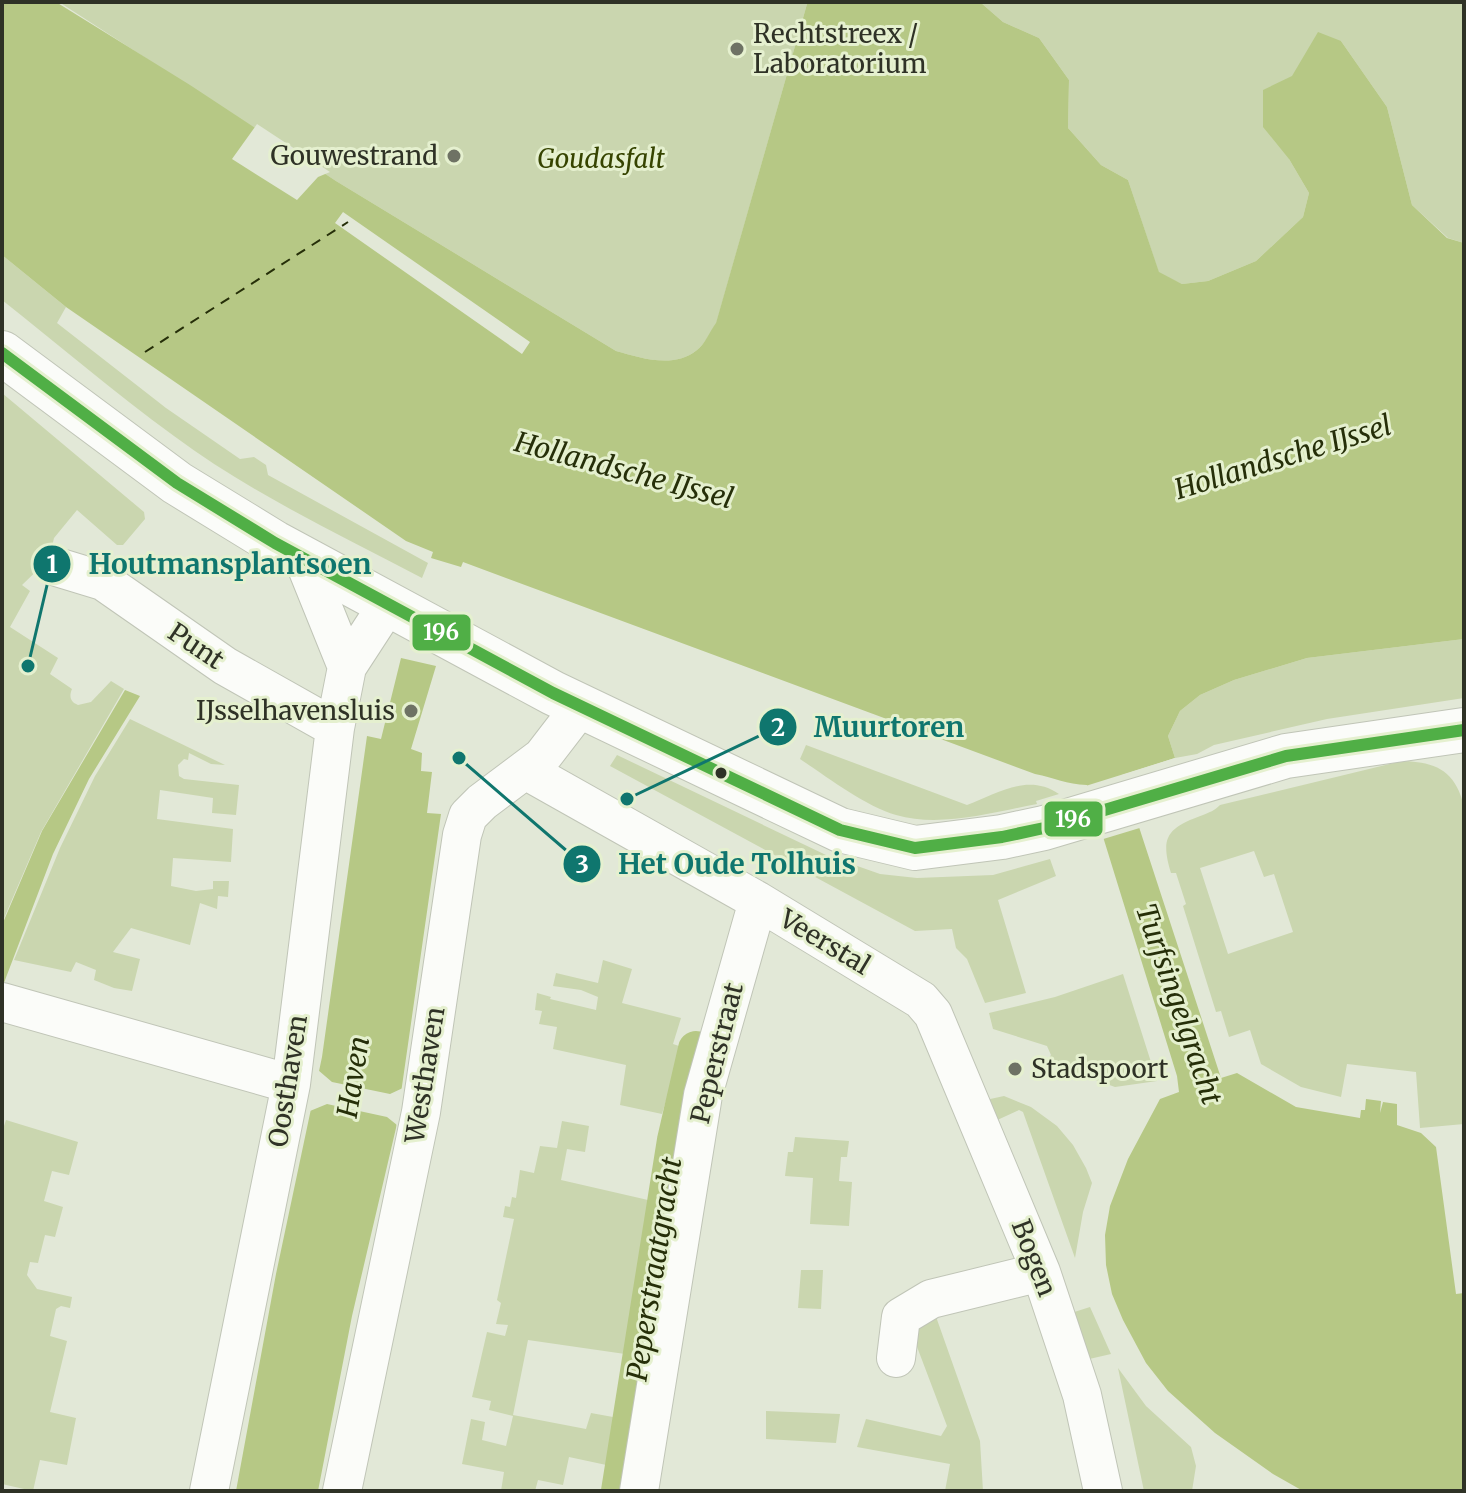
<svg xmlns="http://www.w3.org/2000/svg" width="1466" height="1493" font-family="Merriweather,serif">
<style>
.green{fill:#cad6af;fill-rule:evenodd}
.water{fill:#b6c885}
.pier{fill:#e2e8d7}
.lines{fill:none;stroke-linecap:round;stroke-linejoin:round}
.canal{stroke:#b6c885;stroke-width:36}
.ferry{stroke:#262f09;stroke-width:2;stroke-dasharray:10 8;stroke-linecap:butt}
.street-casing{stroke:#c0c5b7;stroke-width:40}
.secondary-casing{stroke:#c0c5b7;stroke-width:46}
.street{stroke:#fbfcf9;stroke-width:38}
.secondary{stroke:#fbfcf9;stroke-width:44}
.bus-1-casing{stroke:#e5f0cf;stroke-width:18}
.bus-1{stroke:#50af46;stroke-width:12}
.poi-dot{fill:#6e7264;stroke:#e5f0cf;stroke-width:3}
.bus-dot{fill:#2f3226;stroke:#e5f0cf;stroke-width:3}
.labels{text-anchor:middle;stroke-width:6;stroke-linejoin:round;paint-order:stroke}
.poi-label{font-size:26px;fill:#2f3226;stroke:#e5f0cf;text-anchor:start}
.park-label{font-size:26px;font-style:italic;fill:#364400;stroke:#e5f0cf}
.street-label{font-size:26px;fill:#2f3226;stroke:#e5f0cf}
.water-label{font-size:28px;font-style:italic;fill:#262f09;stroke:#e5f0cf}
.leader{fill:none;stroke:#0f766e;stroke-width:3}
.callout-dot{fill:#0f766e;stroke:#e5f0cf;stroke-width:3}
.mark-label{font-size:24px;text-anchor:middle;font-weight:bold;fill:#fff}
.callout-label{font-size:28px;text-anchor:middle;font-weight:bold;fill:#0f766e;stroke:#e5f0cf;stroke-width:6;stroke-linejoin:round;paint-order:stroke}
.line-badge{stroke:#e5f0cf;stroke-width:3}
.badge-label{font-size:22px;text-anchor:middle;font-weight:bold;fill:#fff}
</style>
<rect width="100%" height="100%" fill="#e2e8d7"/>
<path class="green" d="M59 2H827L807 4 716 324C711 331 705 344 697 350 674 369 641 358 616 351L336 181Z
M980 2H1464V243L1448 238 1412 205 1387 107 1341 41 1289 159 1309 193 1303 217 1256 261 1208 281 1182 284 1159 273 1128 180 1101 165 1068 128 1069 80 1039 38 1003 22Z
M2 255 66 307 57 323 166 408 240 459 254 457 266 465 268 475 428 563 422 578C339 534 250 493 174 436 115 393 59 345 2 300Z
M2 393 144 512 145 519 123 545H117L77 510 54 538 49 559 22 585 30 591 10 627 58 658 50 674 72 689C69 696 70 702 78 705L91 702 111 681 124 689 41 832 2 923Z
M1464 639V698L1327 719 1214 745 1197 754 1175 758 1168 736 1180 711 1200 695 1234 680 1307 658Z
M130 719 225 765 211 764 189 753 188 760 184 759 178 765 179 776 184 779 239 785 236 815 212 813 213 798 160 790 157 819 233 829 231 862 173 858 171 886 196 891 213 889V881H229L228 897 218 896 217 909 200 903 190 945 131 928 113 952 140 959 132 991 114 988 94 980 96 970 76 962 71 972 14 960 60 848 95 776Z
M806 745 967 805C998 793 1028 773 1059 794L1036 801 1037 804C993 812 941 828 896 815 865 806 827 777 800 759Z
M617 755 826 855 880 874 917 878 993 875 1050 859 1056 876 998 900 1026 993 985 1003 967 959 956 948 952 929 915 931 610 766Z
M1402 761C1437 762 1455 771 1464 806V1124L1420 1128 1416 1072 1347 1064 1341 1097 1301 1087 1261 1064 1250 1030 1229 1037 1221 1011 1216 1012 1183 906 1186 904 1176 873H1171C1160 837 1167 828 1203 815 1210 812 1214 811 1220 805ZM1254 851 1264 877 1274 874 1293 932 1228 954 1200 868Z
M603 960 632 969 622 1003 681 1018 673 1044 682 1047 662 1114 620 1105 626 1065 553 1049 557 1027 539 1024 542 1011 535 1010 537 993 551 997 550 999 596 1010 598 997 581 990 553 986 556 973 598 983Z
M1123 974 1157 1081 1115 1087 1046 1062 1051 1055 1047 1046 993 1029 989 1013 1055 997Z
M1004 1096 1031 1107 1057 1126 1073 1145 1086 1168 1092 1183 1083 1212 1075 1258 1023 1112 1019 1110 993 1122 981 1101Z
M6 1120 78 1142 69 1175 52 1171 44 1201 63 1207 55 1237 45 1235 38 1263 30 1262 27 1275 37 1289 72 1297 70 1308 61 1306 56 1309 50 1336 67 1341 50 1412 76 1418 67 1465 40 1460 33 1491 2 1484V1132Z
M562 1121 589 1126 585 1152 567 1149 561 1180 648 1200 625 1354 528 1340 513 1415 586 1429 591 1413 613 1417 611 1466 569 1457 563 1485 538 1480 535 1491H501L504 1472 462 1464 471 1419 485 1422 482 1440 506 1446 513 1416 489 1410 491 1401 472 1397 487 1332 505 1336 508 1325 496 1324 501 1303 497 1300 514 1219 503 1217 505 1206 510 1207 512 1197 516 1198 520 1170 534 1173 540 1146 557 1148Z
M795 1137 849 1141 847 1157H841L839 1181 852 1182 849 1226 810 1224 813 1178 785 1176 788 1152H793Z
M801 1270H823L821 1309 798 1308Z
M1090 1307 1111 1354 1085 1360 1068 1314Z
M934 1311 980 1441 983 1491H945L950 1464 857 1447 866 1419 941 1436 947 1426 908 1323Z
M1118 1368 1146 1406 1191 1447 1196 1466 1192 1491H1144Z
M766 1411 840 1414 836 1443 766 1439Z"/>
<path class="water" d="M2 2H56L190 85 336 181 616 351C641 358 674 369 697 350 705 344 710 331 716 323L807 4 980 2 1003 22 1039 38 1069 80 1068 128 1101 165 1128 180 1159 272 1182 284 1208 281 1256 261 1303 217 1309 193 1289 159 1263 127V90L1292 76 1318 32 1341 41 1387 107 1412 205 1447 238 1464 243V639L1307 658 1234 680 1200 695 1180 711 1168 736 1175 758 1122 775 1221 1078 1237 1073 1296 1107 1360 1118 1361 1110H1365L1366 1099 1381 1101 1380 1113 1383 1102 1397 1104V1125L1421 1133 1436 1147 1456 1294 1464 1293V1491H1303L1273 1474 1215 1433 1168 1391 1146 1363 1123 1320 1112 1294 1106 1265 1105 1235 1110 1206 1128 1159 1160 1099 1179 1092 1177 1076 1087 785C1066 784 1055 778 1035 774L463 562 461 567 431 558 433 552 406 541 66 307 2 255Z
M401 658 436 666 411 749 422 753 421 771 432 772 427 813 441 814 396 1128 352 1316 318 1491H236L276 1274 322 1057 367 736 381 739Z
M125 690 140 696 89 779 53 854 2 988V925L42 831Z"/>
<path class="pier" d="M257 124 330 172 318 177 297 200 232 159Z
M343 212 530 342 522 354 335 223Z
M1175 758 1176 762 1127 777 1143 827 1100 840 1084 789H1076Z
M318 1070 332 1082 390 1094 405 1087 397 1125 387 1117 327 1104 310 1111Z"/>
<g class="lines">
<path class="canal" d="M619 1491 675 1140 696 1049"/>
<path class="ferry" d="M145 352 348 222"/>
<g class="street-casing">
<path id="street" d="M303 558 347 667
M57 567 103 581 225 666 335 728
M527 771 758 901 921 1000 933 1014 1041 1272 1082 1395 1103 1491
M2 1002 291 1084
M896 1358 901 1317 931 1299 1041 1272
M209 1491 291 1084 335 728 347 667 388 604
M342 1491 421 1112 462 835 468 816 482 802 542 757 582 705
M639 1491 703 1095 758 901"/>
</g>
<g class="secondary-casing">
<path id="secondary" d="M2 353 177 483 275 543 553 693 840 830 915 848 1002 837 1044 828 1286 756 1464 730"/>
</g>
<use href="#street" class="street"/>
<use href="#secondary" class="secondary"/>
<g class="bus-1-casing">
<path id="bus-1" d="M2 353 177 483 275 543 553 693 840 830 915 848 1002 837 1044 828 1286 756 1464 730"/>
</g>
<use href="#bus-1" class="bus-1"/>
</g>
<g class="poi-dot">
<circle cx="737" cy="49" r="8"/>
<circle cx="454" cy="156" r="8"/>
<circle cx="411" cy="711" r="8"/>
<circle cx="1015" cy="1069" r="8"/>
</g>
<circle class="bus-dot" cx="721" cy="773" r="7"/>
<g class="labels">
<g class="poi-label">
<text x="753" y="43">Rechtstreex /<tspan x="753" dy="30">Laboratorium</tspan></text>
<text x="438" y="165" text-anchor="end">Gouwestrand</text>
<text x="395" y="720" text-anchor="end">IJsselhavensluis</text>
<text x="1031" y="1078">Stadspoort</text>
</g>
<g class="park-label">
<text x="601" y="168">Goudasfalt</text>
</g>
<g class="street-label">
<text transform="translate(196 646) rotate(34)" y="9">Punt</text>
<text transform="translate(825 942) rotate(31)" y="9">Veerstal</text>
<text transform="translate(717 1053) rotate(-76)" y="9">Peperstraat</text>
<text transform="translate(425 1075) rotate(-81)" y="9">Westhaven</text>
<text transform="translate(288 1081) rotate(-81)" y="9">Oosthaven</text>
<text transform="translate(1034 1258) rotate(69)" y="9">Bogen</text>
</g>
<g class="water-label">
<text transform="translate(1283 457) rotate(-17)" y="10">Hollandsche IJssel</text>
<text transform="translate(624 470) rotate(15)" y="10">Hollandsche IJssel</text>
<text transform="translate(1179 1004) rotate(71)" y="10">Turfsingelgracht</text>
<text transform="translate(353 1077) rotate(-81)" y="10">Haven</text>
<text transform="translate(654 1269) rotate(-81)" y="10">Peperstraatgracht</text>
</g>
</g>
<path class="leader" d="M28 666L52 564M627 799L778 727M459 758L582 864"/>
<g class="callout-dot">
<circle cx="28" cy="666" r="8"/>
<circle cx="627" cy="799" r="8"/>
<circle cx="459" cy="758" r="8"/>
<circle cx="52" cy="564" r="20"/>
<circle cx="778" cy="727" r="20"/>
<circle cx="582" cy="864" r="20"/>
</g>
<g class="mark-label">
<text x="52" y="573">1</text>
<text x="778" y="736">2</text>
<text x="582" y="873">3</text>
</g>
<g class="callout-label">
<text x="230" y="574">Houtmansplantsoen</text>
<text x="889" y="737">Muurtoren</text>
<text x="737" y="874">Het Oude Tolhuis</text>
</g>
<g class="line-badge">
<rect x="411" y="613" width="61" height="39" rx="8" fill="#50af46"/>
<rect x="1043" y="800" width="61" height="38" rx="8" fill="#50af46"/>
</g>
<g class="badge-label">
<text x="441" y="640">196</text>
<text x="1073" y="827">196</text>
</g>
<rect width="1466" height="1493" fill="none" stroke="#2f3226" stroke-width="8"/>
</svg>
